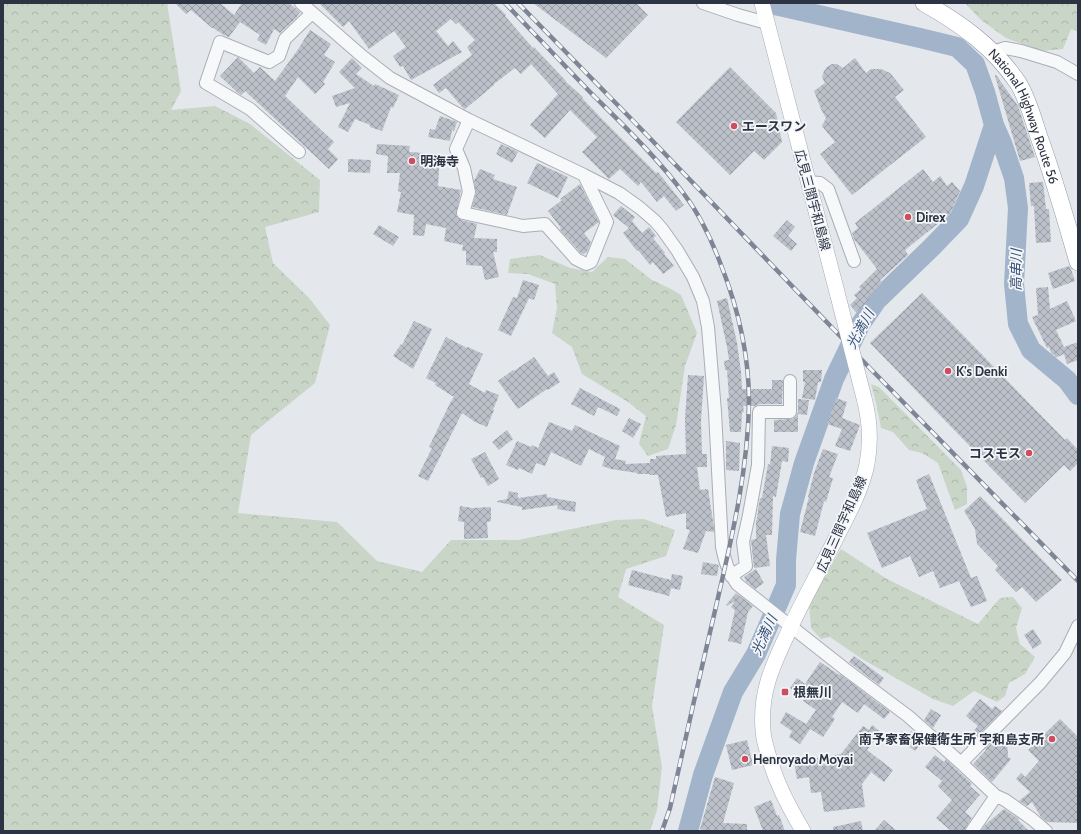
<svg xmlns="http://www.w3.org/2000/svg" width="1081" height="834" font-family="Cabin,'Noto Sans JP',sans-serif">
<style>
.forest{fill:url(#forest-crowns)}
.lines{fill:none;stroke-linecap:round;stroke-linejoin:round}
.river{stroke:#a1b4ca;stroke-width:20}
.building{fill:url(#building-cross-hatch)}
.minor-casing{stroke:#a9aeb6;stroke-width:14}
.major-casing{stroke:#a4abb7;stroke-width:16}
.highway-casing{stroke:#8c94a2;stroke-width:18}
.minor{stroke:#f7f8fa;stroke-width:12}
.major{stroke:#fff;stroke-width:15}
.highway{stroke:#fff;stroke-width:17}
.rail-casing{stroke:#7e8695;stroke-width:4.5}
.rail{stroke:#f4f6f9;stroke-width:3;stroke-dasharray:9;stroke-linecap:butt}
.major-bridge-casing{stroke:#a4abb7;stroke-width:16;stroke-linecap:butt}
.major-bridge{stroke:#fff;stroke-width:15}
.poi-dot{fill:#cc4e5f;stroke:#f4f6f9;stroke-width:1.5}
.labels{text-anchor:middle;stroke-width:3.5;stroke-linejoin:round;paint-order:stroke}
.street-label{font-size:13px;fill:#2c3444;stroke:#f4f6f9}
.poi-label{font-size:13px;font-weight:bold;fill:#2c3444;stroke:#f4f6f9;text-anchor:start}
.water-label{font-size:14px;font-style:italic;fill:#375377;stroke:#f4f6f9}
</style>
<defs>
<pattern id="forest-crowns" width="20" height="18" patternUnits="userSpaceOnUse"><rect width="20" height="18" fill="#c9d5c6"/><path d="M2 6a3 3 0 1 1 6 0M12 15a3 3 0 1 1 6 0" fill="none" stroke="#adb7ab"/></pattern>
<pattern id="building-cross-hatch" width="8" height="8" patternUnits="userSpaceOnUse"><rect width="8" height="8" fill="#bbc0c9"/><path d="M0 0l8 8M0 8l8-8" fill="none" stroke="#989da5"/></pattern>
</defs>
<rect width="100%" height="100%" fill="#e4e7ec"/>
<path class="forest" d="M3 3H167L181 91 171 110 215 106 250 124 320 180 319 212 265 227 273 263 309 298 330 325 315 383 251 435 238 513 337 522 377 561 422 572 451 540H518L616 520 644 519 675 530 666 556 626 569 618 597 664 625 652 706 662 767 657 810 650 831H3Z
M965 3H1078V31L1071 29 1063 49 1041 51 1006 38 981 20Z
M540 255 570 268 592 272 608 257 625 259 652 280 671 289 681 295 697 333 685 366 676 425 668 449 648 456 639 444 646 416 628 402 582 374 572 347 552 333 557 308 555 284 528 274 508 273 510 259Z
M871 384 879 387 961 470 967 487V504L955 510 938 463 922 453 909 450 893 432 881 428 877 407Z
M841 549 887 579 978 624 1000 598 1013 597 1022 608 1016 628 1020 644 1035 657 1025 674 1009 683 1005 696 997 702 974 691 953 706 933 699 862 659 830 637 821 639 811 628 809 604Z"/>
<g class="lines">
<path class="river" d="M766 3 920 38 957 47 975 64 985 92 994 125 1002 143 1014 178 1018 208 1014 284 1018 324 1031 350 1067 380 1078 395
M688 831 703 775 733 692 756 654 786 585V560L790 514 804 463 834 379 860 325 877 300 931 248 959 219 974 186 994 125"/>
</g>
<path class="building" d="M175 3H220L234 15 242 3H289L300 12 296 18 280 33 274 29 266 45 257 40 260 35 240 22 229 37 224 35 213 28H212L191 10 186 14Z
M319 3H494L506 15 505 16 533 48 534 47 566 81H565L583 97 582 98 601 118 656 173 658 172 684 205 676 211 664 196 657 202 641 182 638 186 620 169 609 179 582 152 597 137 570 110 545 138 530 125 558 94 531 64 521 74 515 68 494 84V85L465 109 463 108 446 88 439 93 433 85 472 55 467 47 475 40 458 22 456 24 451 19 436 31 448 46 453 41 462 52 411 80 403 66 400 67 393 56 406 47 394 31 369 49 349 21 343 27Z
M533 3H636L648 15 606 58Z
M310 30 331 44 324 55 335 62 323 82 325 84 315 94 298 77 285 96 334 142 328 149 338 159 329 169 245 91 241 95 238 93 220 76 238 57 254 73 260 67 275 81 297 51Z
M352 58 362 68 356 74 374 86 375 84 399 95 393 108 391 107 382 131 370 127V125L355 119 348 132 338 127 350 103 336 107 332 96 355 88 339 72Z
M855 58 866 73 871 69H881L890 73 904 90 895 97 926 137 852 195 820 154 835 142 822 126 826 118 821 109 814 91 825 83 822 77 824 71 827 67 832 64H837L843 68Z
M730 67 776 113 782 142 764 160 754 151 730 175 676 122Z
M996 75 1018 106 1035 157 1020 161 995 76Z
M440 116 457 122 454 131 452 130 450 141 428 137 430 129 435 130Z
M377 144 410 146 409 152 440 154 438 186 461 190 456 215 458 218 461 220 477 224 474 238 497 239V252H493L499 277 485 280 482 266 466 265V251H462L463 245 444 241 446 228 426 224 424 236 413 235 414 215 397 212 401 192 398 191 400 173H387L388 156 376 154Z
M501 144 518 152 512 163 496 154Z
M348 159 371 160 370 173 348 172Z
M537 163 568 177 558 198 527 183Z
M480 169 495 175 493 179 517 187 507 215 472 207 476 194 474 181Z
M923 169 933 182 940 176 947 186 952 182 960 191 950 214 905 250 908 255 880 280 882 283 867 298 869 300 856 312 850 305 857 298 854 295 861 289 859 287 877 269 854 239 852 233 858 228 855 223Z
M1043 182 1046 209H1049L1051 242 1036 243 1034 206H1031L1029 183Z
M580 184 599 222 584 233 591 242 587 252 584 254 581 253 561 231 560 229 561 228 548 211 562 200 560 199Z
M621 206 635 217 632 221 642 233 649 227 656 236 653 238 665 253 664 254 674 266 663 274 653 262 650 265 638 250 637 251 623 233 629 228 613 215Z
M787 220 795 227 788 236 797 244 791 251 773 236Z
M379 225 399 237 393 246 373 234Z
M1069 266 1071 269 1075 281 1053 289 1048 273Z
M523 280 539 285 534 300 529 298 511 336 498 330 513 297 517 298Z
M1048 287 1050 309 1067 301 1076 321 1056 330 1064 347 1078 342V360L1067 364 1064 354 1055 358 1054 354 1052 355 1049 347 1047 348 1032 317 1038 315 1036 288Z
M922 293 1065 440 1067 438 1078 450V463L1070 471 1064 465 1025 503 870 343Z
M727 298 737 343 741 372 742 389H772V380H783L782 404H759L755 406H743L744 412H742L741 432H730L727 398H729L727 370H725L724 361 729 360 727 347 717 301Z
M414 321 432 329 413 369 393 356 401 344 402 345Z
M446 337 467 348 468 347 483 354 469 384 485 393 486 390 499 395 493 410H494L487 427 475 422 462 413 428 481 418 476 432 448 429 447 450 403 454 397 435 385 436 383 426 378Z
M534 357 548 376 554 372 560 382 548 390 547 389 518 409 498 381 513 370 514 371Z
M803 370H822L821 382H818L815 400 802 398 805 382H803Z
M688 375 704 376 701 421 702 454H707V467H697L700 490 708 489 714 528V532L706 531 698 553 683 549 690 530 686 529V513L666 517 658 475H650V474H637V473L611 469 602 466 605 457 589 449 581 466 551 452 545 466 536 463 532 474 519 468 518 470 506 465 517 441 531 447 532 445 538 448 549 422 572 431 575 425 620 446 615 459 626 461 625 464 650 463V459H656V456L686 454 685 419Z
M580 388 620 409V410L617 416 598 407 594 416 571 404Z
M836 398 847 402 842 418 860 425 850 451 835 446 842 429 827 424Z
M798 399 809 400 807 415 798 414V432H774V420L790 419H793L796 416 798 412Z
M629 418 641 424 633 438 622 431Z
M507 430 513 439 499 450 492 442Z
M726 441 740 443 739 471 726 470Z
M772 446 789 448 788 462 782 461 776 497 773 496 772 535H766L770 566 754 568 751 540 756 539V520H757L758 510 760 498H762L768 464 770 465Z
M823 449 838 454 829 477 833 478 826 502 824 501 815 536 800 532 809 497H808L814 473Z
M485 452 499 479 488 486 483 477 481 478 471 459Z
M929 474 971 578 977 576 987 601 971 607 959 581 940 588 933 571 919 577 910 556 882 568 867 533 927 509 916 480Z
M509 491 518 493V498L547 494V497L576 502 575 512 557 509 558 505 522 510V507L497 502V501L507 499Z
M980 496 1062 580 1036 602 1022 587 1016 592 995 570 998 566 977 544 975 529 964 511Z
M460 506 472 508 491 507V521L487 522 488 538 464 539V522L458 521Z
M703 562 719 565 717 576 701 574Z
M756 569 764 583 755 589 746 581 744 577Z
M632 570 671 580 672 574 683 576 680 590 671 588 669 596 628 585Z
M736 593 753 606 748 612 741 644 728 641 735 610 731 607 735 601 727 606 726 605Z
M1033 629 1042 643 1033 649 1024 635Z
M854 656 884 678 879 685 849 662Z
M820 662 839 675 840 674 890 712 884 719 864 704 858 713 842 702 832 717 835 719 823 737 810 729 800 744 789 737 792 731 780 723 786 712 806 724 816 710 803 701 805 698 790 688 797 678 805 684Z
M980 699 992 709 995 706 1002 711 974 739 970 735 978 726 966 716Z
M931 709 941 715 933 728 924 720Z
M1060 719 1078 737V823L1047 822 1041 817 1032 802 1027 806 1019 801 1030 792 1016 779 1021 773 1025 777 1039 761 1028 750Z
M872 725 881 732 867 750 893 770 884 782 871 772 862 784 865 807 824 812 821 792 811 793 809 777 797 779 794 762 841 754 863 726 869 730Z
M902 731 907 735 911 731 915 734 916 733 924 740 915 751 897 738Z
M1007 739 1008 757 1011 759 992 782 973 764 986 750 985 749 994 740Z
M747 740 753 765 732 770 726 745Z
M935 755 944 762 946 759 956 769 972 784 970 786 980 795 965 812 972 818 966 827 965 831H951L936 818 952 800 938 786 942 781 925 767Z
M715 777 734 783 723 823 747 824V831H707L700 829Z
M771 800 777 816 779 815 785 831H763L754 807Z
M1004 809 1019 819 1018 820 1029 831H981L985 825Z
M884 820 897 831H874Z
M861 821 863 831H833V827Z"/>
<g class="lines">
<g class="minor-casing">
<path id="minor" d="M301 3 362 56 390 78 469 120 584 175 619 193 640 208 655 221 662 229 677 250 693 277 703 301 708 327 715 412 722 547C725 561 728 572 737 584L845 669 908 716 961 763 996 796 1005 800 1032 819 1046 831
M703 3 738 15 767 23
M993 52 1005 48 1021 51 1057 62 1078 74
M469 120 456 149 464 168 469 192 463 213 523 226 545 224 576 259 586 264 591 262 607 222 584 175
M299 152 250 109 206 83 220 42 269 62 279 56 285 39 312 13
M808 182 820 183 828 189 854 261
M731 576 746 566 743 542 749 515 758 465 759 412H790V381
M961 763 1040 683 1065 653 1078 626
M972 831 996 796"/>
</g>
<g class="major-casing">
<path id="major" d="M762 3 838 296
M803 831C788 805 776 783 768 754 766 746 763 738 763 730 760 694 771 669 786 637 802 601 822 567 839 532 850 511 862 488 867 464 871 442 870 420 864 398"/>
</g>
<g class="highway-casing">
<g id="highway">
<path id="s1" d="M924 3C960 23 994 47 1018 83 1028 99 1033 119 1039 137 1054 178 1066 220 1078 262"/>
</g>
</g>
<use href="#minor" class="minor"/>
<use href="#major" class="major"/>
<use href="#highway" class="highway"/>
<g class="rail-casing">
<path id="rail" d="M505 3C533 32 561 62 589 91 622 124 656 156 684 194 700 215 712 241 721 265 738 308 749 356 749 402 748 474 730 545 714 615 699 679 684 744 670 808L662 831
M518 3 643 131 843 339 860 358 1078 581"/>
</g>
<use href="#rail" class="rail"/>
<g class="major-bridge-casing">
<path id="major-bridge" d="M838 296 864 398"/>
</g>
<use href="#major-bridge" class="major-bridge"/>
</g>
<g class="poi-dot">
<circle cx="734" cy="126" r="4"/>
<circle cx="412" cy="161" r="4"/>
<circle cx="908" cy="217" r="4"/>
<circle cx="948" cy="371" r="4"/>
<circle cx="1029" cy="453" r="4"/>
<rect x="781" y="688" width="8" height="8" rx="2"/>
<circle cx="1052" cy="739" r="4"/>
<circle cx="745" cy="759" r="4"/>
</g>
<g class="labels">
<g class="street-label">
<text dy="5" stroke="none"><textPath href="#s1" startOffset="157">National Highway Route 56</textPath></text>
<text transform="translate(813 200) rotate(75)" y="5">広見三間宇和島線</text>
<text transform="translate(841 524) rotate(-66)" y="5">広見三間宇和島線</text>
</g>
<g class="poi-label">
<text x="742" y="131">エースワン</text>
<text x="420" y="166">明海寺</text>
<text x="916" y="222">Direx</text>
<text x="956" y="376">K's Denki</text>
<text x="1021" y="458" text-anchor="end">コスモス</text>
<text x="793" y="697">根無川</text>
<text x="1044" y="744" text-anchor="end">南予家畜保健衛生所 宇和島支所</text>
<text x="753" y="764">Henroyado Moyai</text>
</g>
<g class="water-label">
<text transform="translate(1016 270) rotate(-89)" y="5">高串川</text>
<text transform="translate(860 329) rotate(-61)" y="5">光満川</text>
<text transform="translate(764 635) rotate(-65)" y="5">光満川</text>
</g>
</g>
<rect width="1081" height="834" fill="none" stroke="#2c3444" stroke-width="8"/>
</svg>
